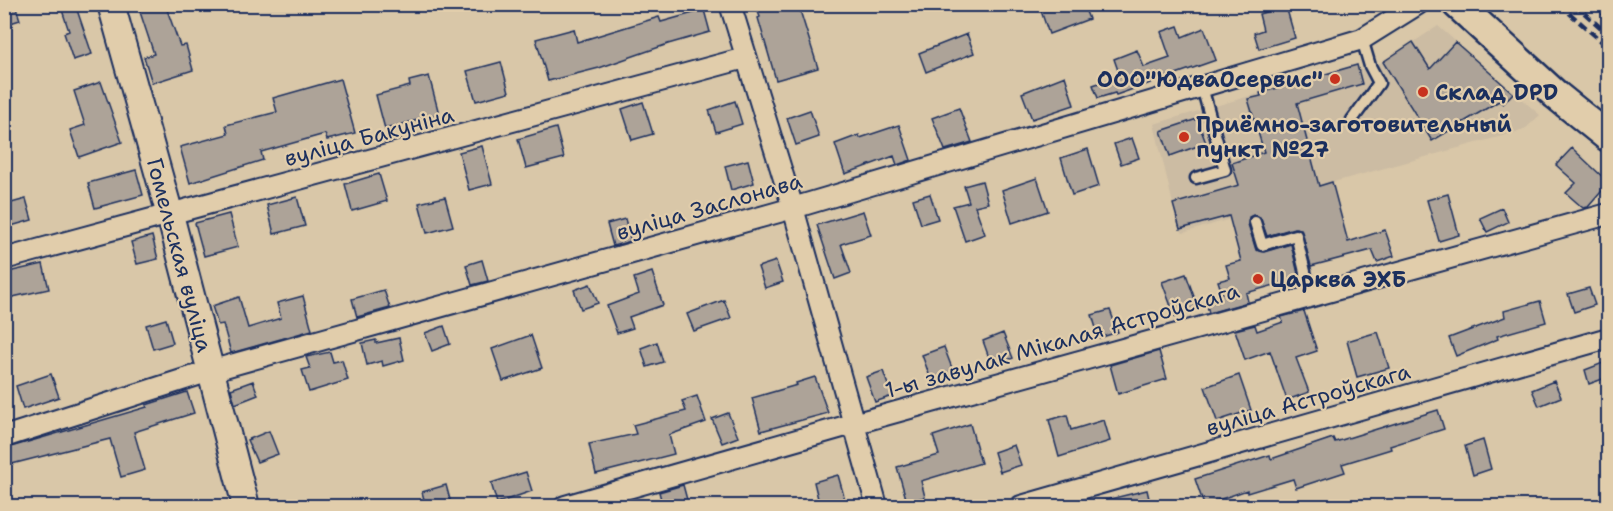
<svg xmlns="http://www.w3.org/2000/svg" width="1613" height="511" font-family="'Shantell Sans',sans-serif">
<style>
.built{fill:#ccbca3}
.building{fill:#ada398;stroke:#1b2f5e;stroke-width:1.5}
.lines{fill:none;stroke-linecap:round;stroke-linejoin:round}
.service-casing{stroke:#1b2f5e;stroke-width:15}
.minor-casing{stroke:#1b2f5e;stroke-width:24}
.tertiary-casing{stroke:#1b2f5e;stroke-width:30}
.secondary-casing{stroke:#1b2f5e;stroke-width:33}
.service{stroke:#e1cdab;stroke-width:10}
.minor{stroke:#e1cdab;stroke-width:20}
.tertiary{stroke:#e1cdab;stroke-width:26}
.secondary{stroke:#e1cdab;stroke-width:28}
.rail{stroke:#1b2f5e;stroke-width:4.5;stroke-dasharray:9 4.5;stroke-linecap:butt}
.poi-dot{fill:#c8321e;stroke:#e1cdab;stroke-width:2}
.labels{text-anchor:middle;stroke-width:4.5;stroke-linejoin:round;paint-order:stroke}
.poi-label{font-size:22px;font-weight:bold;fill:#1b2f5e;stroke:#e1cdab;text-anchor:start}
.street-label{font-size:22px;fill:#1b2f5e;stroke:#e1cdab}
</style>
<rect width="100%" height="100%" fill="#d9c7a8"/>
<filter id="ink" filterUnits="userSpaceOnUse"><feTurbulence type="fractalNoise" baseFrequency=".0167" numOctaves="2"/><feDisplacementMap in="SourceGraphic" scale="12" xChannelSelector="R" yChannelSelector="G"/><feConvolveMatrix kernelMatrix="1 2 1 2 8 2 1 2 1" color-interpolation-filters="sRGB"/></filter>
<g filter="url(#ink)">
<path class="built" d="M1438 26 1540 115 1524 130 1319 186 1292 84 1357 65 1359 70 1383 62Z
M1260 93 1285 203 1183 233 1180 229 1173 204 1154 124Z"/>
<path class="building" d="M4 4H15L20 20 4 25Z
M60 4H75L92 54 73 60 64 33 69 31Z
M151 4H165L180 46 186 45 193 70 152 83 144 57 154 54 139 9Z
M771 4H798L818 68 776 80 758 18 760 17 757 9Z
M1049 4H1058L1060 9 1072 4H1083L1089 19 1049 34 1040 8Z
M1286 6 1295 38 1259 49 1254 33 1263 30 1259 14Z
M704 10 710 32 668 44 599 68 548 81 536 39 574 29 577 42 659 17 661 22Z
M1178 26 1182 37 1204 28 1216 60 1116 95 1115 93 1098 98 1093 85 1120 76 1114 59 1137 50 1144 67 1170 58 1161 32Z
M967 34 974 53 926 72 919 53Z
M1413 42 1430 69 1455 42 1513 93 1503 104 1499 101 1432 141 1383 62Z
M501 62 509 92 476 101 467 71Z
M1357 65 1362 84 1297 103 1319 186 1332 182 1348 242 1385 230 1394 256 1377 262 1372 250 1311 266 1301 229 1294 228 1267 236 1260 217 1253 215 1249 217 1248 224 1256 250 1264 252 1291 244 1299 278 1246 293 1248 302 1209 313 1205 298 1222 293 1218 281 1230 278 1226 265 1241 261 1229 216 1180 229 1173 204 1239 185 1232 163 1264 152 1248 99 1261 96 1260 93Z
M429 76 439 114 385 129 376 95 410 86 409 81Z
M1065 76 1074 105 1032 119 1022 93Z
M340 79 355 133 327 140 325 134 261 152 263 160 190 183 180 147 228 134 226 125 277 112 273 98Z
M101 82 122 142 79 157 70 130 85 125 74 91Z
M735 101 742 124 716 132 709 110Z
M643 102 653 134 632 140 622 109Z
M959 108 972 142 945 150 932 118Z
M810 110 819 137 796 145 787 118Z
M1197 119 1206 143 1170 156 1161 131Z
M899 125 911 160 897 165 894 156 845 174 835 144 859 135 860 138Z
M556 128 564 158 526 168 518 139Z
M1132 138 1139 158 1121 164 1114 144Z
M482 146 492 184 469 190 459 152Z
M1572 148 1608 182V184L1588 207 1583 208 1566 193 1576 183 1556 165Z
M1088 149 1099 186 1072 195 1061 158Z
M748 160 754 183 731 190 725 166Z
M136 170 143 195 95 208 88 183Z
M379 174 387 201 352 211 345 184Z
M1037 178 1048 211 1012 223 1002 190Z
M982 181 988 203 975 206 985 234 965 241 953 206 969 202 964 186Z
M930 194 938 219 921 224 913 199Z
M1448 194 1459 235 1439 241 1427 200Z
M297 197 305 226 274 234 267 205Z
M445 197 453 226 427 233 419 203Z
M26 199 32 220 4 228V205Z
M1502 208 1508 222 1487 232 1480 218Z
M863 211 871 235 841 244 851 273 835 279 817 225Z
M229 214 238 247 204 256 195 223Z
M625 219 631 241 613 246 607 224Z
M152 236 158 259 137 264 131 242Z
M482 260 488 281 472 285 466 265Z
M776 261 783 282 765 288 758 267Z
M43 264 49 289 8 298 4 273Z
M652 272 663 305 629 317 633 328 617 333 607 306 639 294 634 278Z
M1186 274 1198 308 1175 317 1162 282Z
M590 284 598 303 581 309 574 290Z
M1589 288 1595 305 1574 312 1568 294Z
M384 290 390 308 357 317 352 299Z
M303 296 312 330 231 353 223 324 218 325 212 306 239 297 248 328 281 318 277 303Z
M724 300 731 318 694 331 687 314Z
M1540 301 1546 322 1497 336 1498 339 1456 356 1449 338 1505 317 1504 311Z
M1110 310 1118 332 1099 338 1092 315Z
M1304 311 1317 351 1296 358 1309 392 1287 400 1270 351 1245 360 1235 330 1255 325 1257 331 1283 322 1281 317Z
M166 319 173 343 153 349 146 325Z
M444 326 450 344 432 351 425 333Z
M1378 332 1389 368 1357 377 1347 341Z
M1003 333 1013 358 992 366 983 341Z
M531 335 542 368 503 381 492 349Z
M399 338 404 360 383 366 382 361 367 365 362 343 376 340V343Z
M657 342 663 362 647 367 641 348Z
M944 347 955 376 933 385 922 355Z
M1159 351 1167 379 1118 394 1110 365Z
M330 352 333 362 342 360 348 380 309 392 302 370 310 368 306 357Z
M1608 361V377L1589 384 1585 370Z
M883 371 892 396 875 402 866 377Z
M51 374 59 397 23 409 16 386Z
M1239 375 1251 410 1217 421 1205 387Z
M815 377 828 413 761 431 752 398 797 385 796 383Z
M253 381 258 395 235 404 231 389Z
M1554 381 1561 397 1539 406 1532 390Z
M187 392 194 413 134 432 145 470 121 477 110 439 4 466V449L147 407 146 405Z
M697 396 706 422 669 435 674 454 596 474 589 444 636 434 633 425 686 411 682 401Z
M1438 410 1444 429 1390 446 1391 449 1342 464 1345 472 1296 488 1293 479 1247 493V490L1204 505 1195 479 1270 455 1271 459 1333 438 1335 442Z
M728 413 738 437 722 443 712 419Z
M1067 415 1071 430 1104 420 1110 441 1059 457 1049 420Z
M970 424 981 463 921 481 925 497 907 502 897 467 939 455 933 436Z
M269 431 278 454 257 462 247 440Z
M1483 440 1491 469 1473 475 1465 446Z
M1014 445 1021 465 1000 472 994 452Z
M526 472 532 491 497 503 491 483Z
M838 475 847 507H820L814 482Z
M446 485 452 507H426L422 492Z
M683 485 689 507H663L659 492Z
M1147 490 1151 507H1103L1102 501Z"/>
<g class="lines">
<g class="service-casing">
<path id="service" d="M1352 120 1379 83 1370 66 1362 39
M1196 178 1225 170 1202 87
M1255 222 1262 245 1296 235 1311 296"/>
</g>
<g class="minor-casing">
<path id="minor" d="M730 4 793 208 877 506
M4 259 745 58
M4 437 210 371 793 208 1362 39 1418 4
M565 506 853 424 1608 214
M1021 506 1608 338"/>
</g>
<g class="tertiary-casing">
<path id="tertiary" d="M111 4 170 215 246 506"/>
</g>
<g class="secondary-casing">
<path id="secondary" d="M1457 4 1556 95 1608 137"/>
</g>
<use href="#service" class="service"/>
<use href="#minor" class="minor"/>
<use href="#tertiary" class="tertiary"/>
<use href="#secondary" class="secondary"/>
<path class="rail" d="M1559 4 1608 47
M1574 4 1608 34
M1592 4 1608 18"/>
</g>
</g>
<g class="poi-dot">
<circle cx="1335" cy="79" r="6"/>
<circle cx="1423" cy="92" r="6"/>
<circle cx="1184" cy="137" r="6"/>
<circle cx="1258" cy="279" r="6"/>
</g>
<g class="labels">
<g class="poi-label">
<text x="1323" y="87" text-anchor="end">ООО"Юдва0сервис"</text>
<text x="1435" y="100">Склад DPD</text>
<text x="1196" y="132">Приёмно-заготовительный<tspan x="1196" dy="25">пункт №27</tspan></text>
<text x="1270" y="287">Царква ЭХБ</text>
</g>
<g class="street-label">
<text transform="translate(369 136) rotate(-15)" y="8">вуліца Бакуніна</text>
<text transform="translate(709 206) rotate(-16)" y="8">вуліца Заслонава</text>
<text transform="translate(180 255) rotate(75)" y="8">Гомельская вуліца</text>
<text transform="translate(1062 340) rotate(-16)" y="8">1-ы завулак Мікалая Астроўскага</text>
<text transform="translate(1308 399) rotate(-16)" y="8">вуліца Астроўскага</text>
</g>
</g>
<rect width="1613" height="511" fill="none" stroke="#e1cdab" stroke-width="24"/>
<rect x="12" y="12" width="1589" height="487" fill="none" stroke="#1b2f5e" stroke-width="2" filter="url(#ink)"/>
</svg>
